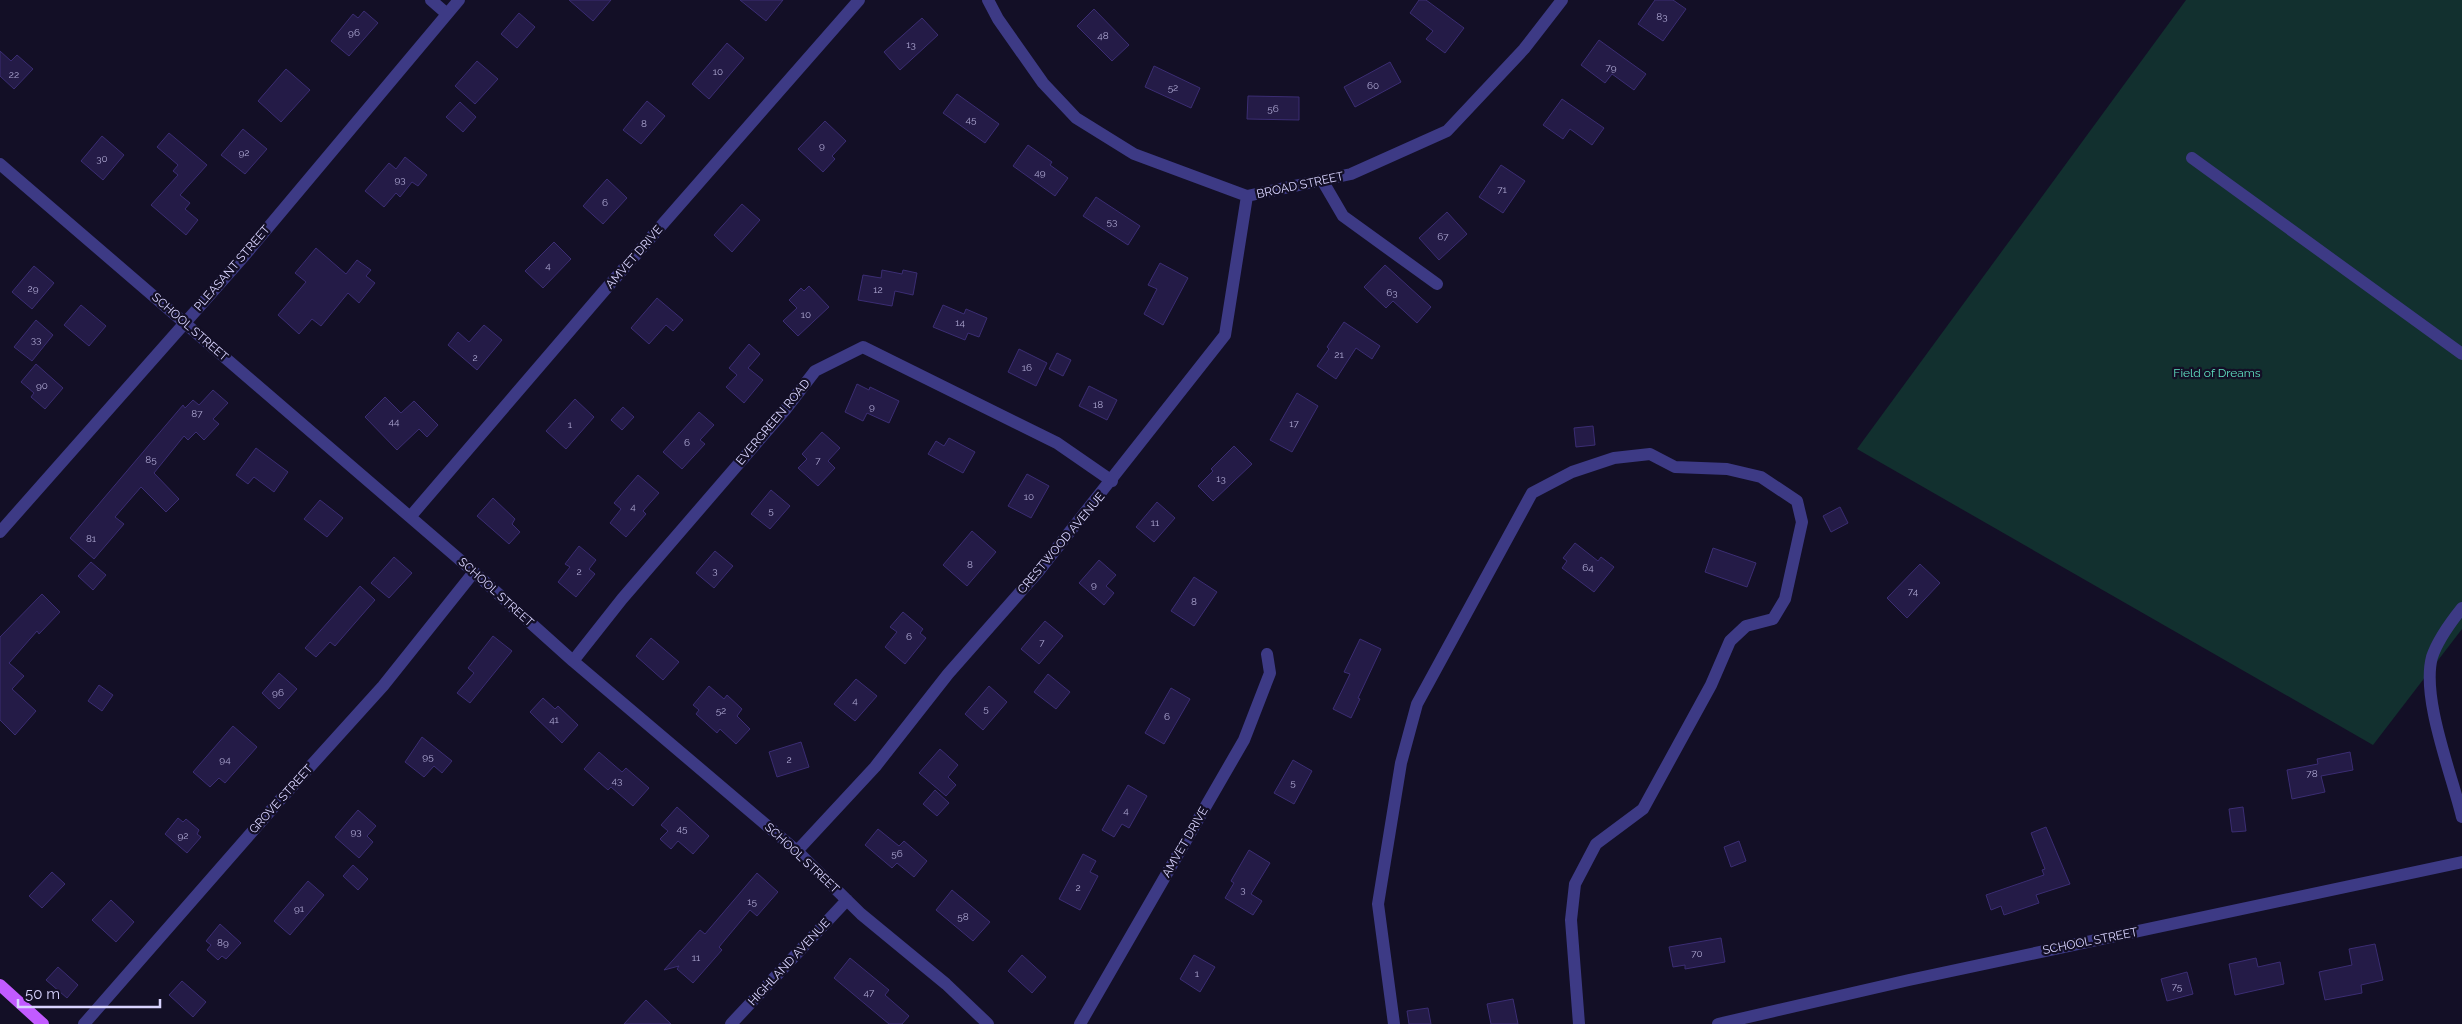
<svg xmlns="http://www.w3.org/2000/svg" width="2462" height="1024" font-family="Raleway,sans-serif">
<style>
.green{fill:#12302f}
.building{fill:#241b47;stroke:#3b2d73}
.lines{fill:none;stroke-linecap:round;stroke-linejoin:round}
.minor{stroke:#3d3a85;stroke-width:12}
.major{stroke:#c25bff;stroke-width:12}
.labels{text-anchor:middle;stroke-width:4.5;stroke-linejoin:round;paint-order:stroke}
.number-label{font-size:10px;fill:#aca6d1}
.street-label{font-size:12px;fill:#d9d4ff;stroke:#130f26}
.park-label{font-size:12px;fill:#5fe0c0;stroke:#130f26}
</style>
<rect width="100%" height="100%" fill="#130f26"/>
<path class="green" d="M2186 0H2462V629L2373 745 1857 449Z"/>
<path class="building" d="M569 0H611L593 21Z
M740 0H783L766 21Z
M1419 0H1426L1464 28 1445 53 1426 39 1433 31 1410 13Z
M1655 0H1673L1686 9 1663 41 1638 24Z
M1094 9 1129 45 1112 61 1077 26Z
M364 11 378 23 349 56 331 41 353 14 358 18Z
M519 13 535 27 517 48 501 34Z
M922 18 938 35 900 70 884 52Z
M1599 40 1646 74 1634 90 1612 74 1605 83 1581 65Z
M727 43 744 58 709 99 692 84Z
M0 51 11 61 17 55 33 69 14 89 0 76Z
M477 61 498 79 475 104 455 86Z
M1390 62 1401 82 1355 107 1344 87Z
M1154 66 1200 88 1191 108 1145 87Z
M286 69 310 90 281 122 258 101Z
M957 94 999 124 985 143 943 113Z
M1248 96 1299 97V120L1247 119Z
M1562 99 1604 128 1592 145 1570 129 1563 139 1543 125Z
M647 101 665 116 641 144 623 130Z
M460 102 476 117 463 132 446 117Z
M825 121 846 141 832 156 835 159 823 172 798 149Z
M243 129 267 149 245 174 221 155Z
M169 133 207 165 180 195 190 203 185 209 198 220 186 235 151 205 178 175 173 171 178 165 157 147Z
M102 136 124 155 103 180 81 161Z
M1028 145 1052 162 1050 165 1068 178 1055 196 1013 166Z
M405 157 427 175 418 186 412 182 400 197 396 193 384 207 365 191 389 163 396 169Z
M1501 165 1525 181 1503 213 1479 197Z
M607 179 627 198 603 224 583 206Z
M1096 197 1140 226 1128 245 1083 216Z
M742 204 760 220 732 252 714 235Z
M1447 212 1467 234 1439 260 1419 238Z
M554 242 571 259 543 288 525 271Z
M316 248 346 274 357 260 371 270 366 276 375 283 359 303 348 293 321 326 312 319 299 334 278 315 306 282 295 273Z
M1160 263 1188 278 1163 325 1144 314 1157 289 1148 285Z
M1385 265 1431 307 1417 323 1393 301 1386 308 1364 287Z
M34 266 54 283 32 309 12 292Z
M882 270 902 274 903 270 917 273 913 295 895 291 892 306 858 300 863 275 881 278Z
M809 286 829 307 798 336 783 321 797 308 789 300 801 288 804 291Z
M657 298 683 320 673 331 666 325 649 344 631 328Z
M81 305 106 326 89 346 64 325Z
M943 305 964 314 966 309 987 318 979 337 968 333 965 340 933 327Z
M36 320 53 335 32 361 14 347Z
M1344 322 1380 346 1372 359 1356 348 1336 379 1317 366 1329 349 1327 347Z
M484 325 502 340 477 370 448 345 458 332 469 342Z
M749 344 760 354 748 368 763 380 744 403 726 387 737 375 729 368Z
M1019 349 1047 363 1036 386 1008 372Z
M1057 353 1071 360 1063 376 1049 369Z
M36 364 63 388 45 409 31 397 34 393 21 382Z
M857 384 869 390 870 387 899 401 889 423 867 413 863 421 845 412Z
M1089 386 1117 400 1107 420 1079 406Z
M213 390 228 403 213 419 219 424 204 440 196 432 188 440 184 436 154 473 179 499 166 512 141 487 115 517 124 524 94 559 70 538 183 405 185 408 193 400 199 405Z
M1297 393 1318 406 1292 452 1270 440Z
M385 397 401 413 414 401 438 425 427 437 419 429 397 450 365 417Z
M575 399 594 417 566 449 546 431Z
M623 407 634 417 622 430 611 420Z
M699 412 714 425 700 440 705 444 682 469 663 452Z
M1593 426 1595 445 1576 447 1574 428Z
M822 432 840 448 828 461 835 468 818 486 798 468 807 459 802 454Z
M949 438 975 452 963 473 928 454 936 441 944 446Z
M1234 446 1252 464 1213 501 1198 486 1213 471 1211 469Z
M256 448 288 472 274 492 254 477 248 484 236 475Z
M1027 474 1049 486 1031 518 1008 506Z
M638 475 659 493 643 511 646 514 626 537 610 523 621 509 614 503Z
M771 490 790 506 770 529 751 514Z
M493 498 515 519 512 524 520 532 509 544 477 516Z
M320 500 343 518 327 537 304 519Z
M1157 502 1175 518 1154 542 1136 527Z
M1840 507 1848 523 1831 532 1823 516Z
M972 531 996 552 967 586 943 565Z
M1575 543 1598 561 1601 557 1614 567 1594 592 1562 568 1567 561 1563 558Z
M579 546 596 560 589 569 595 574 576 597 558 582 570 567 565 564Z
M1713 548 1756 563 1747 587 1705 572Z
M715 551 733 566 714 588 696 573Z
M394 557 412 573 389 598 371 583Z
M1099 560 1116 575 1106 586 1114 593 1104 605 1079 583Z
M91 562 106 575 93 590 78 576Z
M1920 564 1940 583 1907 618 1887 598Z
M1194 577 1217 592 1194 626 1171 611Z
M360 586 375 600 335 646 330 642 316 657 305 648Z
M42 594 60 612 39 634 37 631 9 663 24 676 12 689 36 711 15 735 0 720V637Z
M903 612 923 629 920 633 926 638 905 664 885 647 897 632 890 627Z
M1045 621 1063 636 1039 664 1021 649Z
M493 636 512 651 470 703 457 693 474 673 468 668Z
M651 638 679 662 663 680 636 656Z
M1360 639 1381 649 1358 698 1360 699 1351 718 1333 709 1350 674 1344 672Z
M279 673 297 689 279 709 262 693Z
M1048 674 1070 692 1056 709 1034 692Z
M856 679 877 696 855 721 834 704Z
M99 685 113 695 102 711 88 701Z
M709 686 724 699 727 695 742 709 737 716 750 729 736 744 720 729 717 733 696 714 699 710 693 705Z
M989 686 1007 702 983 730 965 714Z
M1171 688 1190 699 1164 744 1145 733Z
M543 698 555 709 558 706 578 725 562 743 530 712Z
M233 726 257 747 225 783 219 778 210 787 193 772Z
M422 737 452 761 442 773 434 766 424 777 405 762Z
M801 742 809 767 777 777 769 752Z
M940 749 958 765 948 777 956 785 946 796 919 773Z
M599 752 622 772 626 768 649 788 633 806 611 787 608 790 584 769Z
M2350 752 2353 770 2321 776 2325 792 2292 799 2287 770 2318 764 2317 759Z
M1293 760 1312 771 1294 804 1274 793Z
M1128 785 1147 796 1129 828 1122 824 1114 837 1102 830Z
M935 790 949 803 937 816 923 804Z
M677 807 709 836 693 854 678 841 671 849 660 839 668 831 661 825Z
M2243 807 2246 831 2232 832 2229 809Z
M358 810 376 826 367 836 373 842 359 858 335 837Z
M178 818 183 822 186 819 199 830 197 834 201 837 187 853 165 834Z
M2046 827 2070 884 2036 895 2039 903 2004 915 2001 906 1991 910 1986 895 2044 875 2042 870 2045 869 2031 833Z
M878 829 899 846 904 841 927 861 914 877 897 863 892 868 865 845Z
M1739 841 1746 861 1731 867 1724 847Z
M1249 850 1270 863 1251 894 1262 901 1253 915 1225 898 1234 883 1231 881Z
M1083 854 1096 861 1090 872 1098 876 1080 910 1059 899Z
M353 865 368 879 358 890 343 876Z
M52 872 65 884 42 908 29 896Z
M757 873 778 892 757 916 750 910 719 947 722 950 693 983 677 969 679 966 664 970 700 930 705 934Z
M308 881 324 895 290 935 274 921Z
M952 890 990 922 973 941 936 910Z
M111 900 134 922 116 942 92 920Z
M220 924 241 943 226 959 222 956 218 960 207 950 211 945 206 941Z
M1721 938 1725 962 1685 969V965L1673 967 1669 947Z
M2375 944 2383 980 2361 985 2362 993 2325 1000 2319 972 2352 965 2349 949Z
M1022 955 1046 977 1032 993 1008 971Z
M1194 955 1215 967 1200 992 1180 979Z
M850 958 889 990 885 995 909 1016 902 1024H889L834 978Z
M2256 958 2258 967 2280 962 2284 984 2235 995 2229 964Z
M58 967 78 985 67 998 46 980Z
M2187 972 2193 994 2167 1001 2161 979Z
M182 981 206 1002 193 1017 169 995Z
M1513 999 1518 1024H1491L1487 1004Z
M646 1000 671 1024H624Z
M1428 1008 1431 1024H1409L1407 1011Z"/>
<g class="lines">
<path class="minor" d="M431 0 447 14
M988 0 998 19 1043 83 1076 118 1134 154 1247 196 1351 174 1447 131 1524 49 1562 0
M2192 158 2462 354
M0 164 474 572 573 661 797 851 861 914 946 984 988 1024
M1322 180 1343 216 1437 284
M410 517 604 291 859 0
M0 532 245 255 459 0
M2462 608C2450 623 2438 639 2432 657 2421 698 2452 775 2462 817
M573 661 622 599 785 410 815 371 863 347 1057 443 1112 481
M797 851 875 767 948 674 1038 572 1225 335 1247 196
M84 1024 279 801 383 686 474 572
M731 1024 847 900
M1080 1024 1244 740 1270 673 1267 654
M1394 1024 1378 904 1401 763 1417 704 1532 493 1572 472 1614 458 1650 454 1675 467 1727 469 1761 477 1797 501 1802 522 1785 599 1773 619 1746 626 1730 641 1711 685 1643 809 1596 844 1575 884 1571 920 1579 1024
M1718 1024 1909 980 2462 862"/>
<path class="major" d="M0 985 43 1024"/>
</g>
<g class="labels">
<g class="number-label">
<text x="1662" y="20">83</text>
<text x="354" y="36">96</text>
<text x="1103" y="39">48</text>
<text x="911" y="48">13</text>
<text x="1611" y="71">79</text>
<text x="718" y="75">10</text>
<text x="14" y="78">22</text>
<text x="1373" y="89">60</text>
<text x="1173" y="91">52</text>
<text x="1273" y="112">56</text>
<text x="971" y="123">45</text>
<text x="644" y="127">8</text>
<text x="822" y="149">9</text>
<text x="244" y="156">92</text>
<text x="102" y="162">30</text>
<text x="1040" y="176">49</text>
<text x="400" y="183">93</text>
<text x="1502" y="193">71</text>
<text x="605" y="206">6</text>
<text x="1112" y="225">53</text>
<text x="1443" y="240">67</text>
<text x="548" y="269">4</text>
<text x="33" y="292">29</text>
<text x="878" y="293">12</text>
<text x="1392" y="296">63</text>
<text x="806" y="318">10</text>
<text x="960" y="326">14</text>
<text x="36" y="343">33</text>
<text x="1339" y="358">21</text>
<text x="475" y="361">2</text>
<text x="1027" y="371">16</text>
<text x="42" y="389">90</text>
<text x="1098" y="408">18</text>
<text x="872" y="410">9</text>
<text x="197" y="417">87</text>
<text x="394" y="425">44</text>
<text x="1294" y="427">17</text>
<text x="570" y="428">1</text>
<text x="687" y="446">6</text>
<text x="151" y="463">85</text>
<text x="818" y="464">7</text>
<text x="1221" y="482">13</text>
<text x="1029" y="500">10</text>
<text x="633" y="510">4</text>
<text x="771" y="514">5</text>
<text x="1155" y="526">11</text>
<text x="91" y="542">81</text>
<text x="970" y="568">8</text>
<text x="1588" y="571">64</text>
<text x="715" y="574">3</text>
<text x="579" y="575">2</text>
<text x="1094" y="588">9</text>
<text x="1913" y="595">74</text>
<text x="1194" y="605">8</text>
<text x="909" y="640">6</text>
<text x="1042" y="646">7</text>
<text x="278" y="696">96</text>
<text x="855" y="704">4</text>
<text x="986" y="712">5</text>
<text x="721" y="714">52</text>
<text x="1167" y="720">6</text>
<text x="554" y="723">41</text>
<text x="428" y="760">95</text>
<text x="225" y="763">94</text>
<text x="789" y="763">2</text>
<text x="2312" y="777">78</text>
<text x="617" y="784">43</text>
<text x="1293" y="786">5</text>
<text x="1126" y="814">4</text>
<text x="682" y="832">45</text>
<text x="356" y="835">93</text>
<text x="183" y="839">92</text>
<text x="897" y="857">56</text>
<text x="1078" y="891">2</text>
<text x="1243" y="893">3</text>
<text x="752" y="905">15</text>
<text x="299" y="912">91</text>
<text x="963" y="920">58</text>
<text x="223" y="946">89</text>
<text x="1697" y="957">70</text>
<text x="696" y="961">11</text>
<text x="1197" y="977">1</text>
<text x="2177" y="990">75</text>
<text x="869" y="996">47</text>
</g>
<g class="street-label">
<text transform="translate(1300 185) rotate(-12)" y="4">BROAD STREET</text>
<text transform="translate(634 257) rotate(-49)" y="4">AMVET DRIVE</text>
<text transform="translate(232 268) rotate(-49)" y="4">PLEASANT STREET</text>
<text transform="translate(190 327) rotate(41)" y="4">SCHOOL STREET</text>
<text transform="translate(773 422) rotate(-50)" y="4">EVERGREEN ROAD</text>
<text transform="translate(1061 543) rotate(-50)" y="4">CRESTWOOD AVENUE</text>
<text transform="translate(496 592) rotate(42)" y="4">SCHOOL STREET</text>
<text transform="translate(281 799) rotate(-48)" y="4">GROVE STREET</text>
<text transform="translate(1185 842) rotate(-60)" y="4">AMVET DRIVE</text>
<text transform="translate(802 858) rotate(43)" y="4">SCHOOL STREET</text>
<text transform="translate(2090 941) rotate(-11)" y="4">SCHOOL STREET</text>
<text transform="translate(789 962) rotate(-47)" y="4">HIGHLAND AVENUE</text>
</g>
<g class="park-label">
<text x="2217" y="377">Field of Dreams</text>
</g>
</g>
<path d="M18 999v8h142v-8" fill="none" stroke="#d9d4ff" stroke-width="2.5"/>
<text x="25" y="999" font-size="15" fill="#d9d4ff" stroke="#130f26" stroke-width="4" paint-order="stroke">50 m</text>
</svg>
